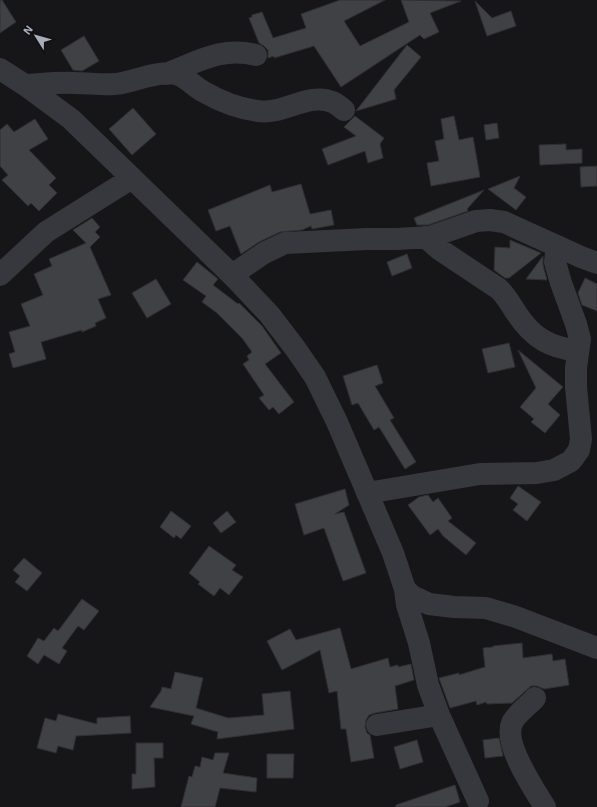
<svg xmlns="http://www.w3.org/2000/svg" width="597" height="807" font-family="'Exo 2',sans-serif">
<style>
.building{fill:#404145;stroke:#303034}
.lines{fill:none;stroke-linecap:round;stroke-linejoin:round}
.minor{stroke:#37383d;stroke-width:22}
</style>
<rect width="100%" height="100%" fill="#161618"/>
<path class="building" d="M0 0H2L16 22 0 33Z
M340 0H385L344 21 360 46 409 22 401 0 461 1 430 13 439 32 424 39 420 35 341 87 314 46 274 58V56L268 58V50L264 46 259 43 249 18 252 17V15L262 12 273 38 306 28 301 14Z
M475 1 492 18 511 11 516 26 487 36Z
M84 36 99 61 82 71 73 70 61 50Z
M407 45 421 57 394 90 396 99 356 111Z
M133 108 156 134 132 155 109 129Z
M355 116 384 138 380 144 383 158 368 163 365 151 328 165 322 149 356 136 344 127Z
M454 116 459 140 473 137 480 177 431 186 427 163 439 161 435 141 444 139 441 119Z
M35 119 48 139 29 150 56 178 49 185 57 193 39 211 31 203 28 206 2 180 8 175 0 166V130L7 124 14 132Z
M497 123 499 138 486 140 484 125Z
M566 144V150L582 149V163L540 165 539 145Z
M597 166V186L581 187 580 167Z
M520 176 514 188 526 197 516 210 488 189Z
M301 184 310 214 331 210 334 225 312 229 311 226 302 230 280 232 259 242 241 254 230 226 216 231 208 210 270 185 272 192Z
M484 190 467 209 468 211 428 225H417L414 218Z
M92 218 100 227 95 232 100 237 90 247 111 295 98 299 106 318 95 323 96 326 82 332V330L41 342 46 359 13 368 9 354 15 352 9 332 30 326 21 304 43 295 34 274 52 266 49 259 86 243 73 230Z
M510 240 541 253 509 278H505L494 270 495 247 510 248Z
M407 254 412 268 392 276 387 262Z
M543 256V265L547 280 526 279Z
M197 262 218 279 213 285 238 304 239 303 262 326 281 353 265 364 294 402 279 414 273 407 269 410 259 398 264 395 243 364 249 360 247 356 252 352 242 338 217 313 202 302 206 296 183 280Z
M585 278 597 284V311L582 305 578 293Z
M156 279 171 304 147 318 132 293Z
M509 343 515 367 488 373 482 349Z
M518 350 563 387 548 404 560 415 545 433 531 422 534 419 520 407 536 388Z
M377 365 383 383 375 386 394 418 390 420 416 462 405 469 379 427 374 430 358 403 352 405 343 376Z
M518 486 541 502 527 521 513 510 518 504 510 498Z
M345 489 349 505 335 514 344 512 366 573 343 581 324 528 304 535 295 504Z
M428 495 433 502 438 498 452 518 448 521 476 543 466 555 443 536 438 529 430 535 408 505 419 497Z
M171 511 191 526 181 539 176 535 174 538 160 527Z
M227 511 236 522 221 533 213 523Z
M209 546 236 565 232 570 243 577 229 595 220 588 214 596 198 584 200 582 189 573Z
M24 558 42 573 27 591 15 582 20 576 13 570Z
M82 599 99 611 84 630 78 626 62 648 67 651 59 664 44 655 38 664 27 656 38 638 44 641 54 628 58 631Z
M340 628 351 669 388 658 390 667 398 665V667L411 664 414 680 395 686 398 709 375 713 369 715 366 720 365 727 367 733 370 735 374 758 351 762 346 729H341L337 691 329 693 320 650 282 670 267 641 290 629 296 640Z
M522 643 523 658 552 654 553 661 565 659 569 685 544 689 537 686H531L512 703 487 704 486 702 477 705 476 701 450 708 439 678 459 673V675L485 667 483 648 493 647V646Z
M175 672 203 678 196 708 228 718 264 715 262 694 290 691 294 729 217 739 218 732 191 724 194 716 150 707 161 691 162 687 171 689Z
M58 714 97 724V718L130 716 131 733 76 736 73 750 58 746 56 753 37 748 45 718 56 721Z
M499 738 503 756 485 758 483 740Z
M417 740 423 762 400 769 394 747Z
M136 743H163V758H154L155 787 132 789V774H136Z
M215 753H229L223 773 257 778 256 792 220 788 215 807H181L189 776 192 777 195 766 200 767 202 757 213 760Z
M267 754H294L293 778H267Z
M455 785 460 802 445 807H396V805Z"/>
<g class="lines">
<path class="minor" d="M0 69 25 85 71 119 232 275 269 314 295 348 315 377 337 422 393 553 405 589 412 596 429 604 454 607 486 608 516 617 597 648
M166 74C197 62 223 46 256 55
M25 85C42 84 59 82 76 83 90 83 109 86 122 83 137 80 164 69 179 75 188 79 195 87 204 92 220 101 240 109 258 111 283 115 309 92 332 102 336 103 340 107 344 110
M425 237 439 249 499 289C507 297 511 305 517 314 533 338 549 347 578 351
M0 275 46 232 132 178
M232 275 264 253 285 243 367 239H397L430 237 476 221 490 220 504 222 581 257 597 263
M367 493 480 474 537 473 554 470 571 461 579 450 581 439 576 387V368L580 339 576 324 561 283 555 262 557 246
M405 589 407 605 419 643 428 685 439 715 478 801
M535 698C529 705 516 714 512 723 503 744 534 789 545 807
M377 725 439 715"/>
</g>
<g transform="translate(36 36) rotate(307)" stroke="#111113" stroke-width="3" paint-order="stroke">
<path d="M0-3L7 15L0 10L-7 15Z" fill="#a8adb8"/>
<text y="-6" font-size="11" font-weight="bold" text-anchor="middle" fill="#a8adb8">N</text>
</g>
</svg>
